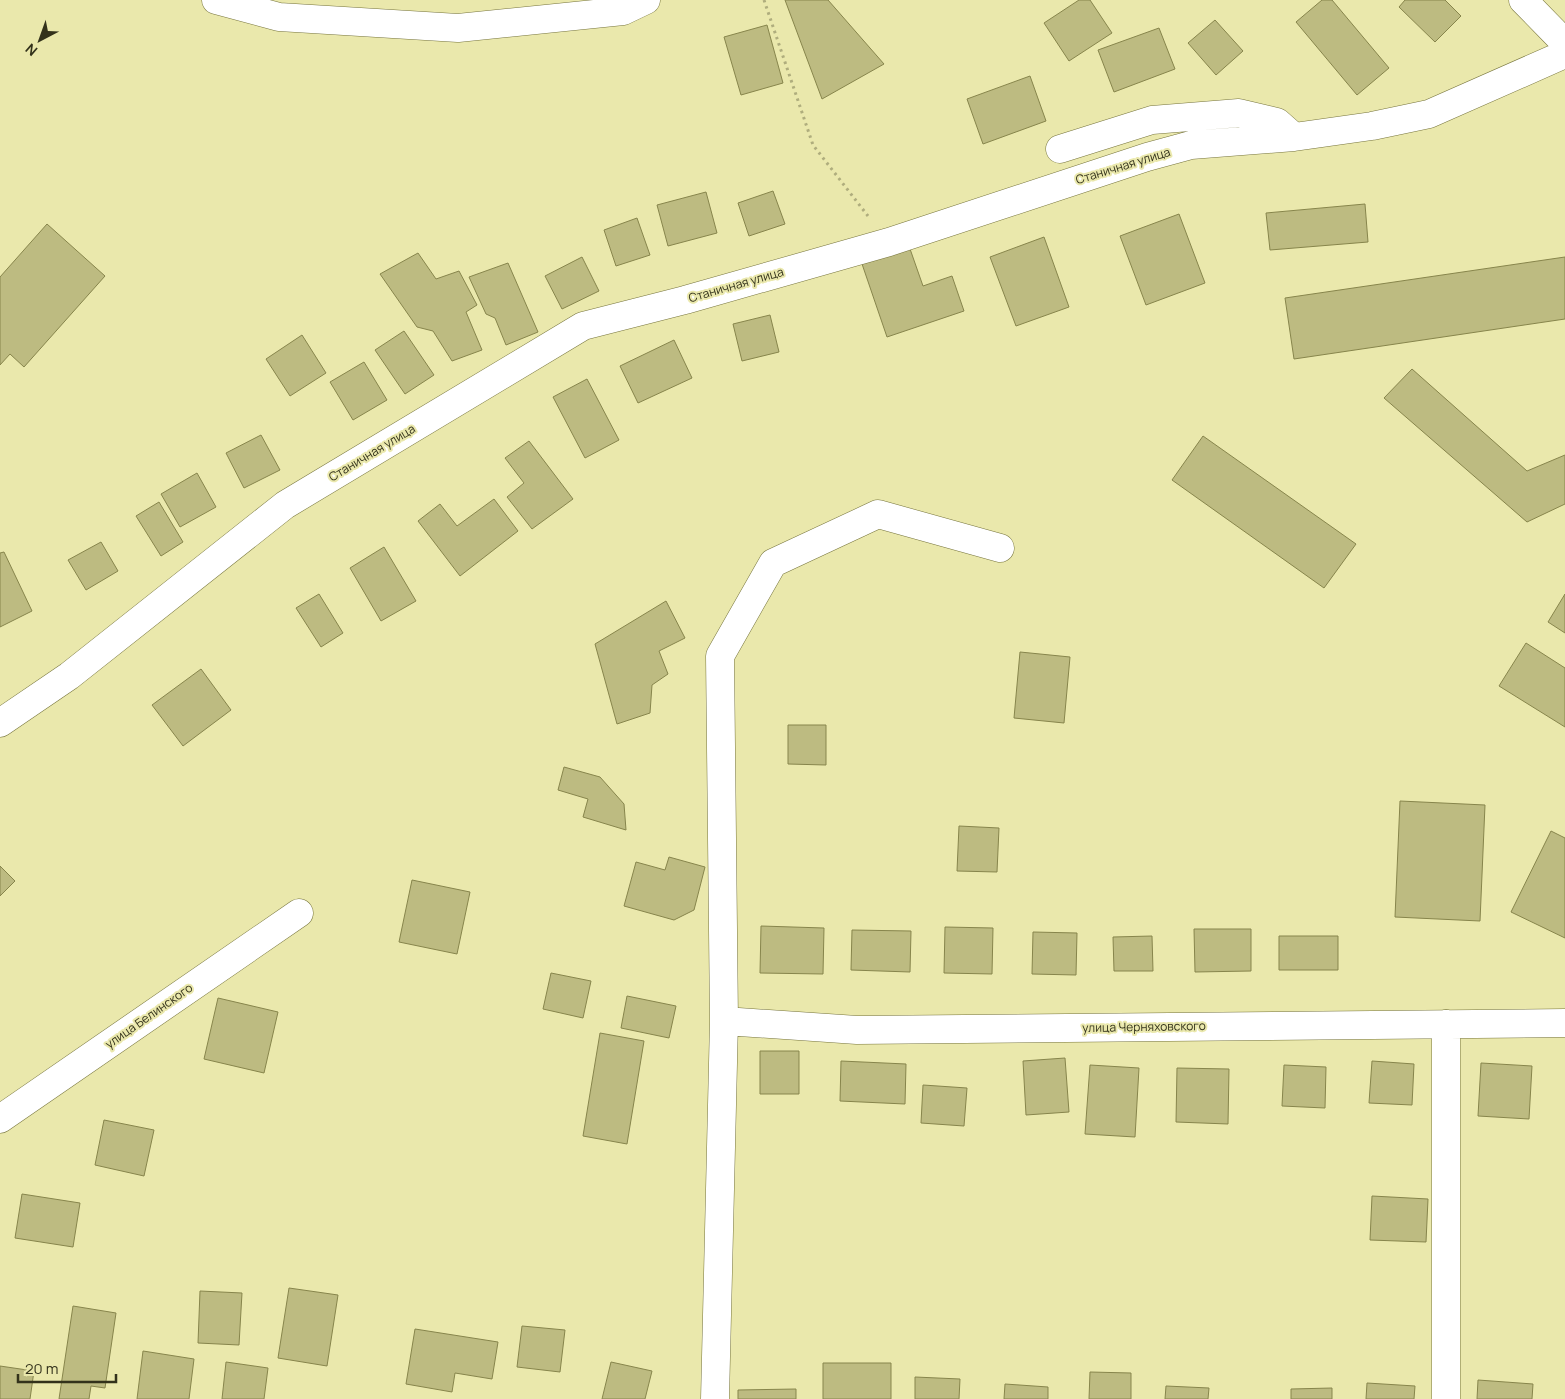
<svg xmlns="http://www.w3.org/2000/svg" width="1565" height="1399" font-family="Manrope,sans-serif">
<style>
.building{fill:#bdbb81;stroke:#87854c}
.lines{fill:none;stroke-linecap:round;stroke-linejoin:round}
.minor-casing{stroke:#77753d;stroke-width:29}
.path{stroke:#afad7d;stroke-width:3;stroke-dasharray:2.5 4;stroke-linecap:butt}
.minor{stroke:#fff;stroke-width:28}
.labels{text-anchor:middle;stroke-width:4;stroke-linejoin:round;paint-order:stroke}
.street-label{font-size:12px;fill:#33321b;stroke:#eae8ac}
</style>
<rect width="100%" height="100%" fill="#eae8ac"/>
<path class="building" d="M785 0H828L884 64 822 99Z
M1079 0H1090L1112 33 1069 61 1044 23Z
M1322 0H1332L1389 68 1357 95 1296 22Z
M1405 0H1445L1461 16 1435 42 1399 7Z
M1215 20 1243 51 1216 75 1188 43Z
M767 25 783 83 741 95 724 37Z
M1159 28 1175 69 1114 92 1098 50Z
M1030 76 1046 121 983 144 967 99Z
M773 191 785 224 749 236 738 203Z
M706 192 717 233 668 246 657 205Z
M1365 204 1368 242 1270 250 1266 213Z
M1179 214 1205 283 1146 305 1120 236Z
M637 218 650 255 616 266 604 230Z
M47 224 105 276 24 367 10 354 0 365V277Z
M1044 237 1069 307 1016 326 990 257Z
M909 246 923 286 952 276 964 311 887 337 861 261Z
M418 253 436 279 459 271 477 305 466 312 482 350 452 361 433 331 417 327 380 274Z
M582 257 599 291 562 309 545 276Z
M1565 257V319L1294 359 1285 298Z
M508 263 538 332 506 345 495 318 486 314 469 277Z
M770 315 779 352 742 361 733 324Z
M404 331 434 375 405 394 375 350Z
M302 335 326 373 290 396 266 359Z
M674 340 692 378 638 403 620 366Z
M364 362 387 400 353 420 330 382Z
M1412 369 1527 471 1565 455V504L1527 522 1384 398Z
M587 379 619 440 585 458 553 397Z
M261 435 280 470 244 488 226 453Z
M1203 436 1356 544 1324 588 1172 480Z
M529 441 573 499 532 529 507 497 524 483 505 458Z
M197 473 216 507 180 527 161 494Z
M494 499 518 531 460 576 418 521 440 504 457 526Z
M159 502 183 542 161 556 136 516Z
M101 542 118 571 86 590 68 560Z
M384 547 416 601 381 621 350 568Z
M4 552 32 611 0 627V553Z
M319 594 343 633 321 647 296 608Z
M1565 594V633L1548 622Z
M666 601 685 638 659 651 668 674 652 685 650 713 617 724 595 644Z
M1526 643 1565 668V727L1499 686Z
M1020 652 1070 657 1064 723 1014 718Z
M201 669 231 710 183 746 152 705Z
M788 725H826V765L788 764Z
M564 767 600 777 624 804 626 830 583 817 588 799 558 790Z
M1400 801 1485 805 1480 921 1395 917Z
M959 826 999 828 997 872 957 871Z
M1551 831 1565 838V938L1511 912Z
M669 857 705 867 694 910 674 920 624 906 636 862 665 870Z
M0 866 15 881 0 896Z
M412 880 470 892 457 954 399 942Z
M761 926 824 928 823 974 760 973Z
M945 927 993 928 992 974 944 973Z
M1194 929H1251V971L1195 972Z
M852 930 911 931 910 972 851 970Z
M1033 932 1077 933 1076 975 1032 974Z
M1152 936 1153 971H1114L1113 937Z
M1279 936H1338V970H1279Z
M551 973 591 981 583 1018 543 1009Z
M627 996 676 1006 669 1038 621 1028Z
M218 998 278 1012 264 1073 204 1059Z
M600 1033 644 1041 627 1144 583 1136Z
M760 1051H799V1094H760Z
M1065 1058 1069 1112 1026 1115 1023 1061Z
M841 1061 906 1064 905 1104 840 1101Z
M1372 1061 1414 1064 1412 1105 1369 1103Z
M1481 1063 1532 1066 1529 1119 1478 1116Z
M1090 1065 1139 1068 1135 1137 1085 1134Z
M1284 1065 1326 1067 1325 1108 1282 1106Z
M1177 1068 1229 1069 1228 1124 1176 1122Z
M923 1085 967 1088 964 1126 921 1123Z
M104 1120 154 1130 144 1176 95 1165Z
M22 1194 80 1203 73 1247 15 1238Z
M1372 1196 1428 1199 1426 1242 1370 1240Z
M289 1288 338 1295 327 1366 278 1358Z
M200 1291 242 1293 239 1345 198 1343Z
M73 1306 116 1313 105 1388 91 1386 89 1399H59Z
M522 1326 565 1330 560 1372 517 1367Z
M415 1329 498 1342 492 1379 455 1373 452 1392 406 1384Z
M143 1351 194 1359 189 1399H137Z
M226 1362 268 1368 264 1399H222Z
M611 1362 652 1371 645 1399H602Z
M823 1363H891V1399H823Z
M0 1366 34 1371 30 1399H0Z
M1090 1372 1131 1373V1399H1089Z
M915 1377 960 1379 959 1399H915Z
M1478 1380 1533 1384 1532 1399H1477Z
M1367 1383 1415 1386 1414 1399H1366Z
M1005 1384 1048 1387V1399H1004Z
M1166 1386 1209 1388 1208 1399H1165Z
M1332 1388V1399H1291V1389Z
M796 1389V1399H738V1390Z"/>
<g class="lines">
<g class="minor-casing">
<path id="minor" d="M216 0 279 17 458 28 623 11 646 0
M1523 0 1565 43
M1060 149 1152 120 1239 113 1277 122 1294 137
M0 723 69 676 285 505 583 326 685 300 889 242 1147 157 1191 145 1294 137 1372 126 1429 114 1565 54
M724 1021 857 1030 1565 1023
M1446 1024V1399
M0 1119 299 913
M715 1399 724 1021 720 656 773 563 878 514 1000 548"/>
</g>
<path class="path" d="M764 0 813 145 868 216"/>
<use href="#minor" class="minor"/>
</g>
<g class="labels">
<g class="street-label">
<text transform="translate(1123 166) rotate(-17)" y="4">Станичная улица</text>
<text transform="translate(736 285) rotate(-16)" y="4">Станичная улица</text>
<text transform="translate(372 453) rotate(-31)" y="4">Станичная улица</text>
<text transform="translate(149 1016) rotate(-35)" y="4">улица Белинского</text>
<text transform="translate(1144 1027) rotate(-1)" y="4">улица Черняховского</text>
</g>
</g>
<g transform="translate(40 40) rotate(221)" stroke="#eae8ac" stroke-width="4" paint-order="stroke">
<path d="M0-4L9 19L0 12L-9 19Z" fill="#33321b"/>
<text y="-8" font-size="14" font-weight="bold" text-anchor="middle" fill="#33321b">N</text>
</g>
<path d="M18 1374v8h98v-8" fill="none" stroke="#33321b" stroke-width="2.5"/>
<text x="25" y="1374" font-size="15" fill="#33321b" stroke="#eae8ac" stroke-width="4" paint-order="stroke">20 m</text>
</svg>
